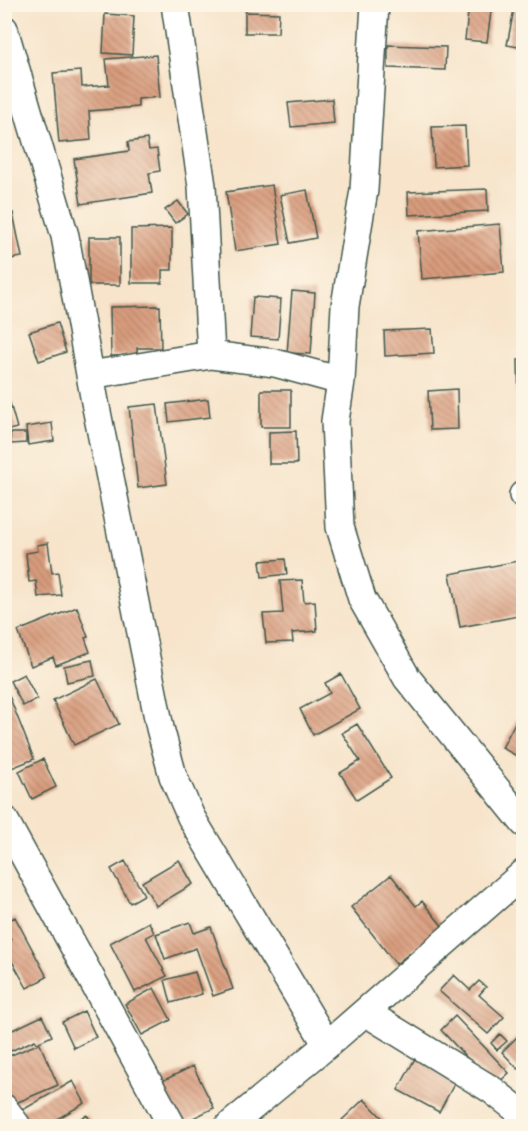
<svg xmlns="http://www.w3.org/2000/svg" width="528" height="1131" font-family="Pangolin,sans-serif">
<style>
.building{fill:url(#building-back-hatch)}
.lines{fill:none;stroke-linecap:round;stroke-linejoin:round}
.minor-casing{stroke:#3f564b;stroke-width:30}
.minor{stroke:#fff;stroke-width:27}
</style>
<defs>
<pattern id="building-back-hatch" width="6" height="6" patternUnits="userSpaceOnUse" patternTransform="scale(1.5)"><rect width="6" height="6" fill="#d99c7d"/><path d="M-1 5l2 2M0 0l6 6M5-1l2 2" fill="none" stroke="#af8067"/></pattern>
</defs>
<rect width="100%" height="100%" fill="#fcf5e5"/>
<filter id="ink" filterUnits="userSpaceOnUse"><feTurbulence type="fractalNoise" baseFrequency=".0167" numOctaves="2"/><feDisplacementMap in="SourceGraphic" scale="12" xChannelSelector="R" yChannelSelector="G"/><feConvolveMatrix kernelMatrix="1 2 1 2 8 2 1 2 1" color-interpolation-filters="sRGB"/></filter>
<filter id="wash" filterUnits="userSpaceOnUse"><feTurbulence type="fractalNoise" baseFrequency=".008" numOctaves="4" result="noise"/><feDisplacementMap in="SourceGraphic" scale="24" xChannelSelector="R" yChannelSelector="G"/><feGaussianBlur stdDeviation="1.35" result="paint"/><feColorMatrix in="noise" values="0 0 0 0 0 0 0 0 0 0 0 0 0 0 0 0 0 1.4 0 .05"/><feComposite in="paint" operator="in"/></filter>
<g filter="url(#wash)">
<rect width="100%" height="100%" fill="#f7e4cb"/>
<g id="blocks">
<path class="building" d="M469 4H492L487 42 465 40Z
M515 4H524V48L507 45Z
M245 12 279 13 278 33H245Z
M105 14 134 16 132 55 103 53Z
M388 45 446 47 445 70 388 68Z
M156 55 160 97 138 99V107L89 111 91 140 59 143 53 73 81 71 82 87 109 85 106 59Z
M332 99 334 123 291 127 288 103Z
M465 126 467 165 434 167 432 127Z
M147 139 149 150 157 149 160 171 149 173 152 193 81 204 74 159 129 151 128 142Z
M272 185 281 244 235 251 226 192Z
M487 189 488 211 409 215 408 192Z
M307 190 316 238 290 243 280 195Z
M178 201 188 214 175 223 165 210Z
M13 213 22 257 4 260V215Z
M500 224 504 272 422 279 418 231Z
M172 228V270H162V283H131V229Z
M89 237H120V285H89Z
M292 291 315 293 311 354 287 353Z
M253 297 281 299 278 339 250 337Z
M160 306 161 348H137V356H111L110 307Z
M57 323 66 352 39 361 29 332Z
M432 329 434 353 385 356 384 331Z
M524 359V407H519L518 360Z
M4 382 17 428 4 431Z
M457 389 458 429 430 430 428 391Z
M261 390H291V427H261Z
M208 399 210 417 169 422 167 404Z
M157 404 167 484 138 488 129 407Z
M52 423 54 441 28 445 26 427Z
M296 431 297 464H269V432Z
M10 433H26V443L11 444Z
M48 543 52 573 58 572 61 595 38 597 36 581 29 582 26 553 38 551 37 545Z
M285 559 287 574 262 577 260 561Z
M518 561 524 589V615L460 627 450 574Z
M302 580 304 602 315 601 317 631 292 633 293 642 266 643 263 614 283 613 280 581Z
M77 607 88 637 85 638 90 652 56 665 53 657 31 666 18 631Z
M92 660 95 676 67 682 64 666Z
M24 674 37 699 23 706 10 681Z
M341 674 360 709 313 735 300 709 330 693 325 683Z
M97 679 119 724 74 745 53 700Z
M4 683 34 759 4 771Z
M524 705V743L517 756 502 748Z
M357 724 391 778 357 800 340 773 360 761 342 733Z
M43 759 56 787 32 799 19 771Z
M179 860 193 884 156 906 142 882Z
M125 861 144 895 130 903 111 869Z
M391 875 416 906 422 901 443 927 396 964 351 907Z
M15 917 47 977 27 988 4 947V944L11 940 4 929V923Z
M149 922 154 933 146 937 167 976 135 992 110 943Z
M190 922 194 933 211 927 233 989 213 996 196 948 165 959 156 934Z
M195 972 202 994 171 1003 165 980Z
M454 975 470 990 479 981 486 987 479 995 504 1017 488 1034 439 991Z
M154 988 171 1020 142 1035 125 1004Z
M84 1011 96 1037 74 1048 62 1022Z
M42 1016 52 1036 39 1042 58 1085 11 1105 4 1089V1058L38 1044 35 1040 4 1054V1034Z
M455 1016 509 1073 494 1087 441 1030Z
M500 1034 507 1041 497 1050 491 1043Z
M517 1037 524 1044V1064L518 1069 502 1052Z
M418 1053 459 1075 439 1112 398 1090Z
M193 1066 214 1108 177 1126 156 1084Z
M73 1081 85 1103 45 1126H28L19 1112Z
M364 1099 390 1126H348L342 1120Z
M87 1115 94 1126H72L71 1124Z"/>
</g>
</g>
<g filter="url(#ink)">
<use href="#blocks" fill-opacity="0" stroke="#3f564b" stroke-width="1.5"/>
<g class="lines">
<g class="minor-casing">
<path id="minor" d="M175 4 202 186 211 355
M375 4 364 190 345 306 341 381 335 421 340 527 362 599 407 678 524 823
M4 29 65 236 95 402 160 728 173 776 191 817 327 1045
M90 375 211 355 275 363 341 381
M523 495 524 496
M4 819 172 1126
M365 1012 492 1090 524 1115
M4 1108 17 1126
M229 1126 327 1045 524 873"/>
</g>
<use href="#minor" class="minor"/>
</g>
</g>
<rect width="528" height="1131" fill="none" stroke="#fcf5e5" stroke-width="24"/>
</svg>
